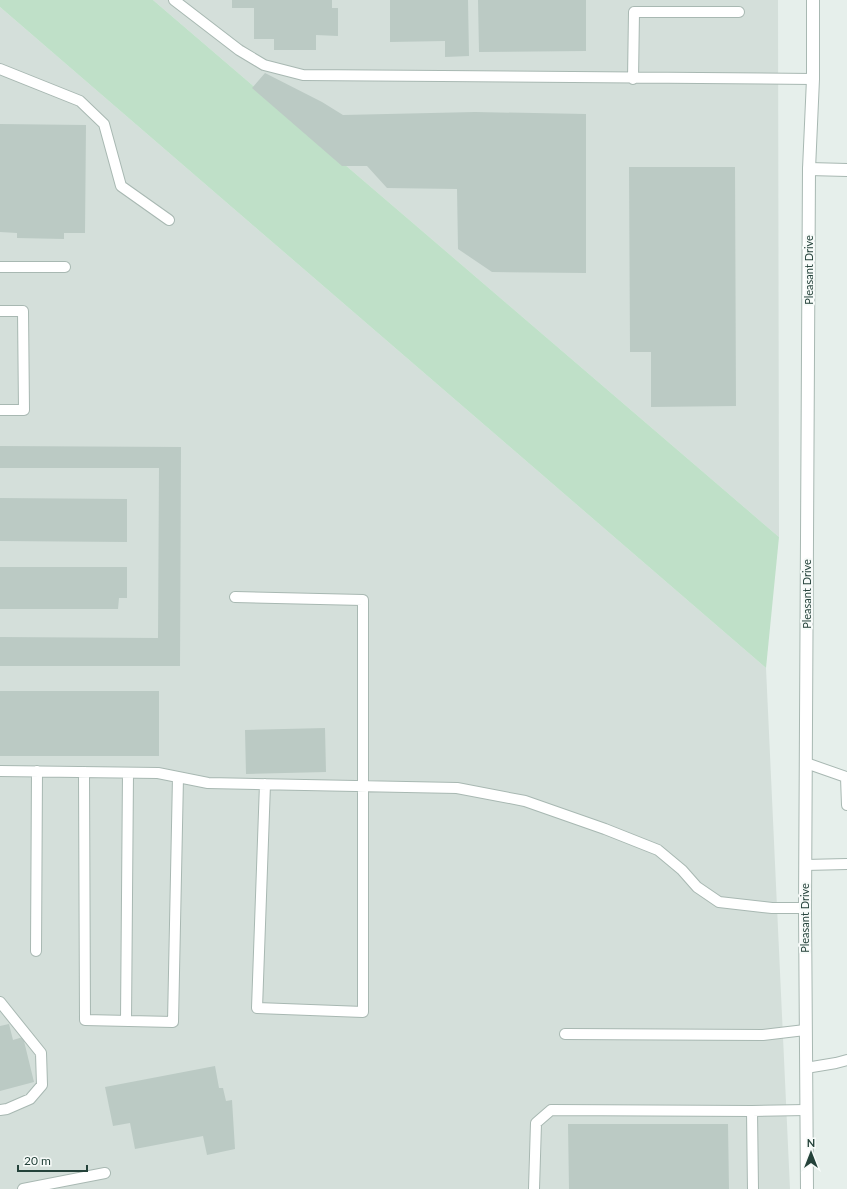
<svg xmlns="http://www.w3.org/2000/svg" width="847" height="1189" font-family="Lato,sans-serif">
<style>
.built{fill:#d4dfda}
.green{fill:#bfe0c8}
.building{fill:#bbcac4}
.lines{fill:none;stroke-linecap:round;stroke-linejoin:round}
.service-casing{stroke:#a8b8b2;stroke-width:12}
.minor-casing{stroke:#a8b8b2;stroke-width:14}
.tertiary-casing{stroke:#a8b8b2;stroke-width:14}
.service{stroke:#fff;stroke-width:10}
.minor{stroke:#fff;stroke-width:12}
.tertiary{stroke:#fff;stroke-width:12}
.labels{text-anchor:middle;stroke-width:4;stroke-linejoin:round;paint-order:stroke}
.street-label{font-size:11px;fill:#24423a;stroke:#f7fbf9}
</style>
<rect width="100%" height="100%" fill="#e6efeb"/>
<path class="built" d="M153 0H778L779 537Z
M0 7 766 668 790 1189H0Z"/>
<path class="green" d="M0 0H153L779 537 766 668 0 7Z"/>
<path class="building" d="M232 0H332V8H338V36L316 35V50H274V39H254V8H232Z
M390 0H468L469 56 445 57V41L390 42Z
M478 0H586V51L479 52Z
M265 73 322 102 343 115 475 112 586 114V273L492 272 458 249 457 189 387 188 367 166H342L252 88Z
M0 124 86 125 85 233H64V239L17 238V233L0 232Z
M629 167H735L736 406 651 407V352H630Z
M0 446 181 447 180 666H0V637L158 638 159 468H0Z
M0 498 127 499V542L0 541Z
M0 567H127V598H119L118 609H0Z
M0 691H159V756H0Z
M325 728 326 772 246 774 245 730Z
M9 1024 13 1040 23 1037 34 1082 0 1091V1026Z
M215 1066 219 1088H223L226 1101 232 1100 235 1149 207 1155 203 1136 135 1149 130 1123 113 1126 105 1087Z
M568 1124H728L729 1189H569Z"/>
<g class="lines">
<g class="service-casing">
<path id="service" d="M174 0 239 50 264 65 303 75 813 79
M0 69 80 101 104 124 121 186 169 220
M633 79 634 12H739
M0 267H65
M0 311H23L24 410H0
M235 597 363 600V1012L257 1008 265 784
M806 763 846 777 847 805
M0 771 158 773 208 783 457 788 525 801 605 829 658 850 682 870 697 887 719 902 772 908H805
M84 772 85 1020 173 1022 178 777
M805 865 847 864
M36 951 37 771
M0 1002 41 1053 42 1085 30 1099 7 1109 0 1110
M126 1021 128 773
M565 1034 763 1035 805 1030
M806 1068 836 1063 847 1060
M752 1111 753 1189
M23 1189 105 1173
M534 1189 536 1123 551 1110 752 1111 806 1110"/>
</g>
<g class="minor-casing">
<path id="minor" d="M809 169 847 170"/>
</g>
<g class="tertiary-casing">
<path id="tertiary" d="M807 1189 805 908 809 169 813 79V0"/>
</g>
<use href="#service" class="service"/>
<use href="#minor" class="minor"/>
<use href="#tertiary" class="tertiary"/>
</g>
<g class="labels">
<g class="street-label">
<text transform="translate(809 270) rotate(-90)" y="4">Pleasant Drive</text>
<text transform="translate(807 594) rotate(-90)" y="4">Pleasant Drive</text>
<text transform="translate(805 918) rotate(-90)" y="4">Pleasant Drive</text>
</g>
</g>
<g transform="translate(811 1153)" stroke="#f7fbf9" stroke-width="3" paint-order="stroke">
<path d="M0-3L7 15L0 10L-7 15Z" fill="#24423a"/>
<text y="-6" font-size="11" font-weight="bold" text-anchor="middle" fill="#24423a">N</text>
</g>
<path d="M18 1165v6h69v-6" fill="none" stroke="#24423a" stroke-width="2"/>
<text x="24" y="1165" font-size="12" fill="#24423a" stroke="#f7fbf9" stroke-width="3" paint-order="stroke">20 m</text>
</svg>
